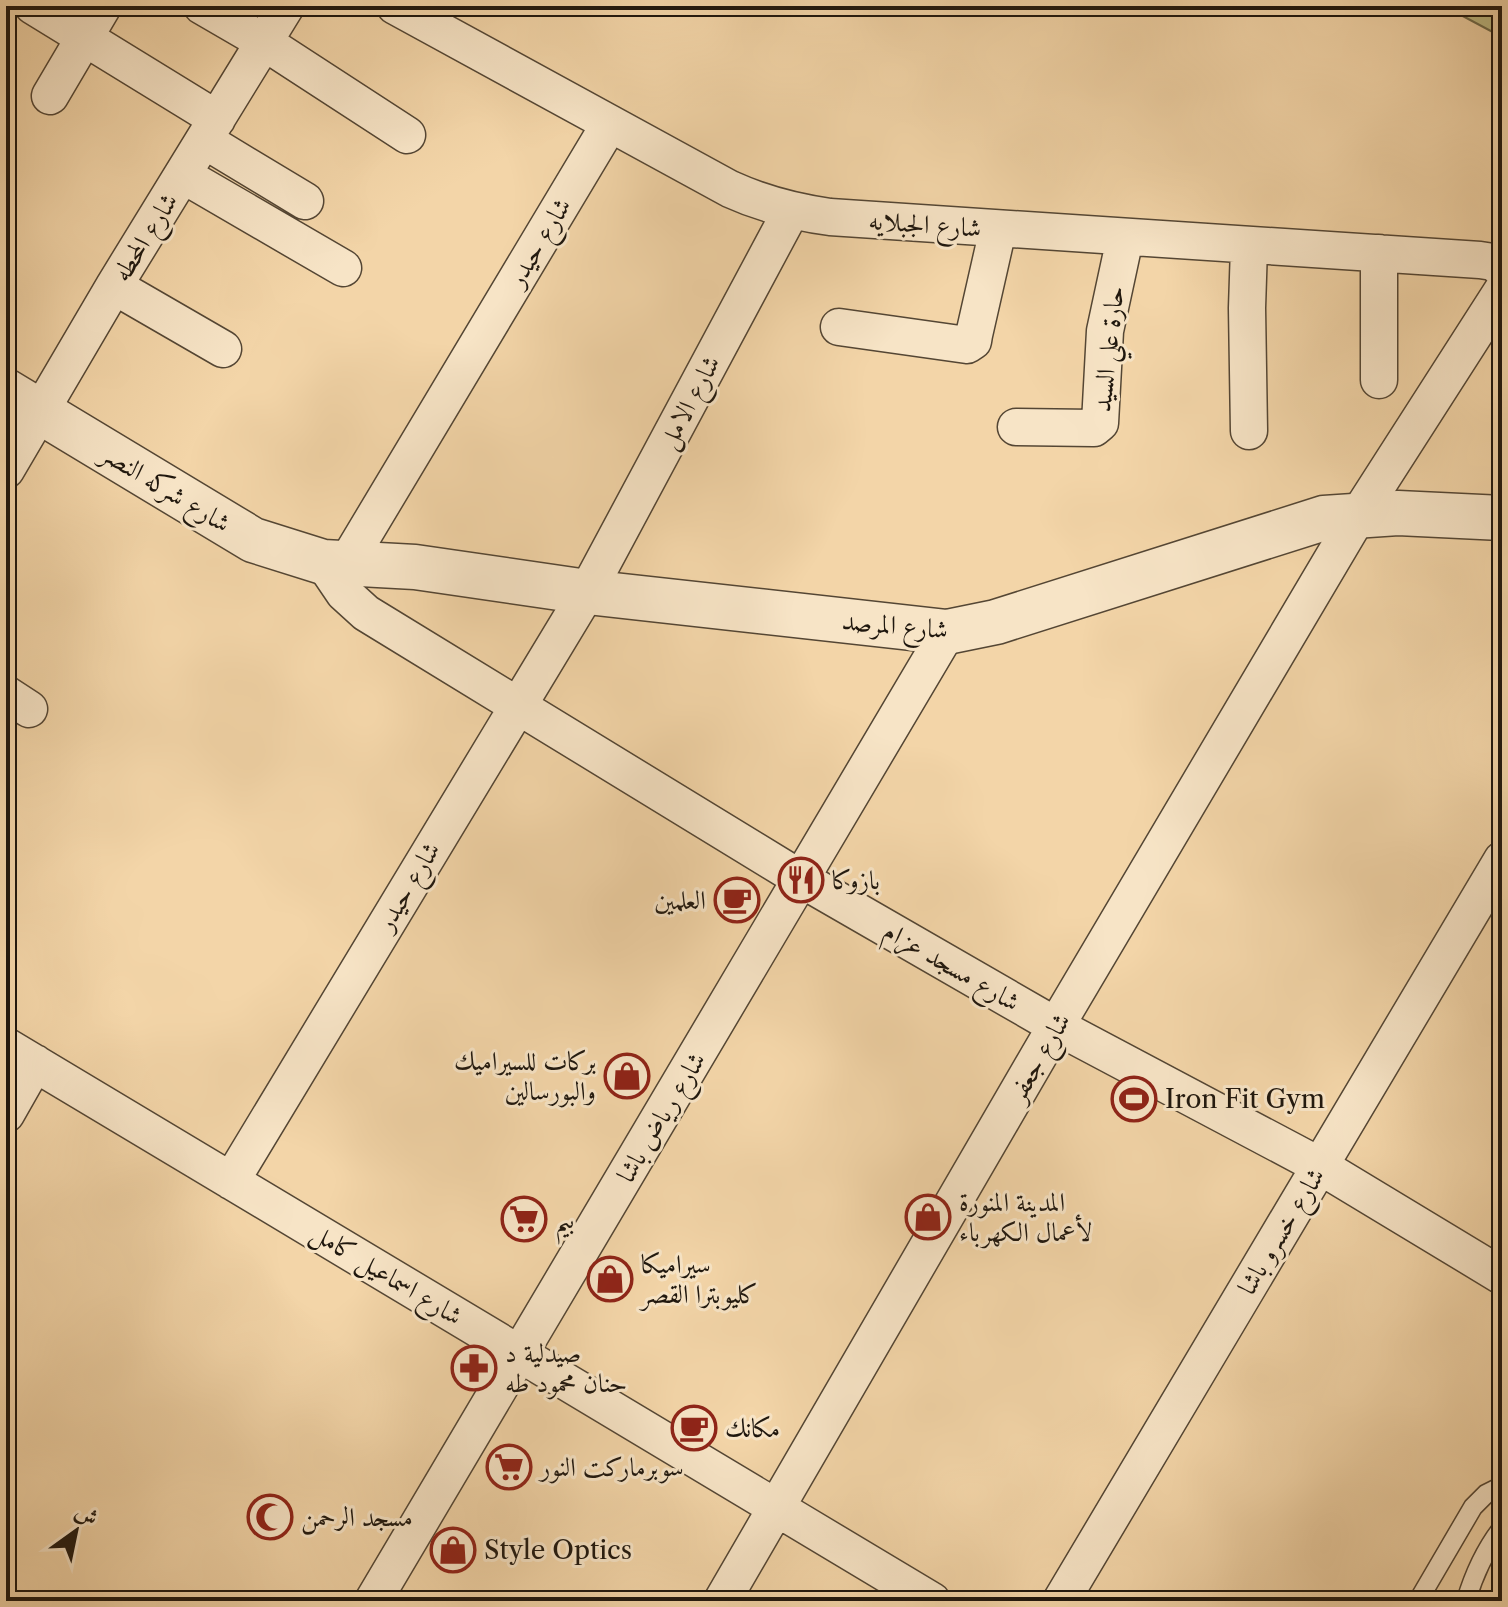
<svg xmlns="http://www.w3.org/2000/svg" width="1508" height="1607" font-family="'Libre Caslon Text',Amiri,serif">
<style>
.green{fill:#bebc85;stroke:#6e6a4a;stroke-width:2}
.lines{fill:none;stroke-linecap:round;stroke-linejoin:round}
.service-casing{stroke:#544634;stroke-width:21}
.minor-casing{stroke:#544634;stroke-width:39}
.tertiary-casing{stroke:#544634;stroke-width:47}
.service{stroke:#f7e4c6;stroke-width:18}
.minor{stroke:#f7e4c6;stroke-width:36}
.tertiary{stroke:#f7e4c6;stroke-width:44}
.labels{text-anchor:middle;stroke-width:6;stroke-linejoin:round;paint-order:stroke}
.street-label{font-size:26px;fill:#1f170e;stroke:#f7e4c6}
.poi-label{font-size:26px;fill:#1f170e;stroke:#f7e4c6;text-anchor:start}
</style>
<rect width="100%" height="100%" fill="#f3d5a8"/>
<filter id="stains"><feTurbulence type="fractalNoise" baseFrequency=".0025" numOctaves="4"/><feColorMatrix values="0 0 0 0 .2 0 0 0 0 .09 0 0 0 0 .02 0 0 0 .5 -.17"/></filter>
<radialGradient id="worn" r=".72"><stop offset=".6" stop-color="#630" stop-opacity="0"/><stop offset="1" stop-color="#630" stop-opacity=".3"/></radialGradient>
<path class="green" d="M1444 6H1502V37Z"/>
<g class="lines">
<g class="service-casing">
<path id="service" d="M1418 1601 1473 1507 1486 1494 1502 1486
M1466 1601C1474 1574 1485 1550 1502 1528"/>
</g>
<g class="minor-casing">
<path id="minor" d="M33 6 217 119
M202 6 264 42 407 135
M395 6 730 189C763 204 794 212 830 217L1480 260 1493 262 1502 269
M50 96 103 6
M204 140 305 201
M183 175 343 268
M1379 253V380
M114 286 223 349
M839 327 967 345 973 341 974 335 998 229
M1016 427 1094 428 1100 423 1105 331 1125 238
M1249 431 1247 308 1249 247
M6 470 114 286 286 6
M323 562 344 593 366 613 801 879 1056 1026 1320 1166 1502 1276
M346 564 609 125
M6 694 29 709
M6 1046 932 1601
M6 1114 35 1063
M231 1181 587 592 791 211
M373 1601 947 632
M722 1601 1056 1026 1359 514 1502 291
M1061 1601 1502 860"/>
</g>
<g class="tertiary-casing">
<path id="tertiary" d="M6 391 253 540 323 562 415 567 587 592 947 632 996 622 1324 518 1398 513 1502 518"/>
</g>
<use href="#service" class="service"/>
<use href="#minor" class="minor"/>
<use href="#tertiary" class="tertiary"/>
</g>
<defs>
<g id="restaurant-ring" transform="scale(2.3)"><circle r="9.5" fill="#f7e4c6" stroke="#8f2418" stroke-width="1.5"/><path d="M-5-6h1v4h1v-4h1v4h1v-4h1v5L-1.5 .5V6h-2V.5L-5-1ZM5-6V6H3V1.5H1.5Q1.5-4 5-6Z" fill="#8f2418"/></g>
<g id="cafe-ring" transform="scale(2.3)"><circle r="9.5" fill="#f7e4c6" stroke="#8f2418" stroke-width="1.5"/><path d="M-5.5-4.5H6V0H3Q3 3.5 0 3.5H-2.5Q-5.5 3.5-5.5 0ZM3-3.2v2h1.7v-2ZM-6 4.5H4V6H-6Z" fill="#8f2418"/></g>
<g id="shop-ring" transform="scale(2.3)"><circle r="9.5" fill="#f7e4c6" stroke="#8f2418" stroke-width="1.5"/><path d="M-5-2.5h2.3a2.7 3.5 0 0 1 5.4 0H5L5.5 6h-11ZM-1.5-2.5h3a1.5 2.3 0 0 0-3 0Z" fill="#8f2418"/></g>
<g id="stadium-ring" transform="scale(2.3)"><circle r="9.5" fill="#f7e4c6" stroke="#8f2418" stroke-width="1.5"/><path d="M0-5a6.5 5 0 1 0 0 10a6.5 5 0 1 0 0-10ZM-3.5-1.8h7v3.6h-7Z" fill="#8f2418"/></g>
<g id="supermarket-ring" transform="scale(2.3)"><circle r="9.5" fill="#f7e4c6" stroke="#8f2418" stroke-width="1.5"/><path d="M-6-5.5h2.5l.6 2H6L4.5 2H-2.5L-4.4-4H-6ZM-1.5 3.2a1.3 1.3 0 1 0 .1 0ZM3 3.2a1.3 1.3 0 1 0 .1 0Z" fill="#8f2418"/></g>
<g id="pharmacy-ring" transform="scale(2.3)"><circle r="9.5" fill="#f7e4c6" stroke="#8f2418" stroke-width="1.5"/><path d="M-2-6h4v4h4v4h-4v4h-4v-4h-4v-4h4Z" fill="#8f2418"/></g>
<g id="mosque-ring" transform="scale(2.3)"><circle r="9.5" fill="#f7e4c6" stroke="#8f2418" stroke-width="1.5"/><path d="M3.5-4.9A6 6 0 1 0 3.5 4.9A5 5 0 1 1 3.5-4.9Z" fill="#8f2418"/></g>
</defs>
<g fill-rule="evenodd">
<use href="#restaurant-ring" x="801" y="880"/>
<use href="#cafe-ring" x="737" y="900"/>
<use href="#shop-ring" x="627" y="1076"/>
<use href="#stadium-ring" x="1134" y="1099"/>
<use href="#shop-ring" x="928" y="1217"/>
<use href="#supermarket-ring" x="524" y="1219"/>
<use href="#shop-ring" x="610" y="1279"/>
<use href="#pharmacy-ring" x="474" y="1368"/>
<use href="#cafe-ring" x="694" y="1428"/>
<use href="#supermarket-ring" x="509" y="1467"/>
<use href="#mosque-ring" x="270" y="1517"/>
<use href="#shop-ring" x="453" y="1550"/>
</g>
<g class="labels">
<g class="street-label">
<text transform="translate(925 224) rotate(4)" y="9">شارع الجبلايه</text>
<text transform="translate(145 237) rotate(-58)" y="9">شارع المحطه</text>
<text transform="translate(539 242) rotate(-59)" y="9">شارع حيدر</text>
<text transform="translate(1108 349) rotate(-84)" y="9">حارة علي السيد</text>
<text transform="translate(689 402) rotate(-62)" y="9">شارع الامل</text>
<text transform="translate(166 488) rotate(31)" y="9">شارع شركه النصر</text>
<text transform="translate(895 625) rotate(5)" y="9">شارع المرصد</text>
<text transform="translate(408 886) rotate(-59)" y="9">شارع حيدر</text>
<text transform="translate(952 966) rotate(30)" y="9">شارع مسجد عزام</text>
<text transform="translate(1039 1057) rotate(-60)" y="9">شارع جعفر</text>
<text transform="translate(661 1117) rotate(-59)" y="9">شارع رياض باشا</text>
<text transform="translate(1281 1231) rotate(-59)" y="9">شارع خسرو باشا</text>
<text transform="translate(387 1274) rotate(31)" y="9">شارع اسماعيل كامل</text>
</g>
<g class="poi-label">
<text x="832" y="889">بازوكا</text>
<text x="706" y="909" text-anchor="end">العلمين</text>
<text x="596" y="1070" text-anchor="end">بركات للسيراميك<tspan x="596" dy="30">والبورسالين</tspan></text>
<text x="1165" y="1108">Iron Fit Gym</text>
<text x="959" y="1211">المدينة المنورة<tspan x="959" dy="30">لأعمال الكهرباء</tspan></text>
<text x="555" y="1228">بيم</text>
<text x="641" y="1273">سيراميكا<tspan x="641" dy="30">كليوبترا القصر</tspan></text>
<text x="505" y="1362">صيدلية د<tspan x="505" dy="30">حنان محمود طه</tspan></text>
<text x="725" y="1437">مكانك</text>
<text x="540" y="1476">سوبرماركت النور</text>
<text x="301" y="1526">مسجد الرحمن</text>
<text x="484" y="1559">Style Optics</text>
</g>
</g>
<rect width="1508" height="1607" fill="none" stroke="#f3d5a8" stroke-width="32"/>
<rect x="8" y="8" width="1492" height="1591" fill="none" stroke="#1f170e" stroke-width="4"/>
<rect x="16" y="16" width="1476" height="1575" fill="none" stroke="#1f170e" stroke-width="2"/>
<g transform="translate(76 1531) rotate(33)" stroke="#f7e4c6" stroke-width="6" paint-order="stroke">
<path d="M0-6L14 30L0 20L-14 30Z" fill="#1f170e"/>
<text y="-12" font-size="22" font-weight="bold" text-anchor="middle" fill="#1f170e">ش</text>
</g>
<rect width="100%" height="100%" filter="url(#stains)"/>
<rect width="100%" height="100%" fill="url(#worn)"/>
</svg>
